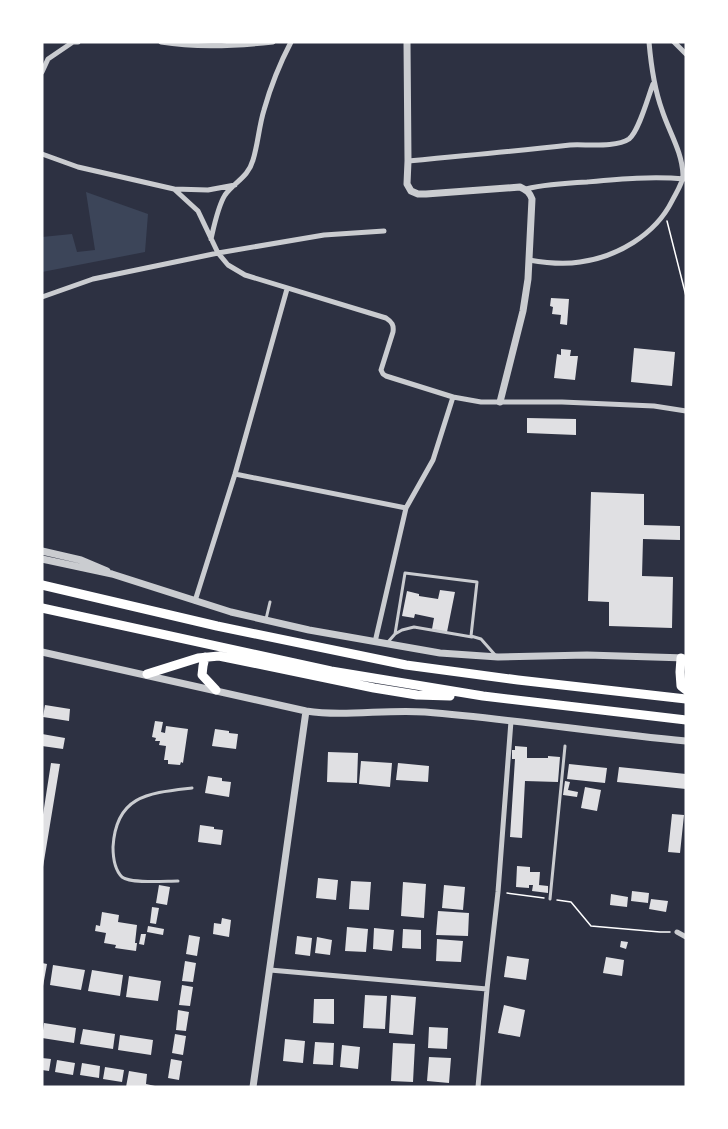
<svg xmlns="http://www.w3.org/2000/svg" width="728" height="1129" font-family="'Sofia Sans Condensed',sans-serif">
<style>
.green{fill:#3c4559}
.building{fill:#e0e0e3}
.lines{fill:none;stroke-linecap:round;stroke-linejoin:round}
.path{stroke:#fff;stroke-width:1.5}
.service{stroke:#caccd0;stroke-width:3}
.minor{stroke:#caccd0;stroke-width:5}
.tertiary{stroke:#caccd0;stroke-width:7}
.trunk{stroke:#fff;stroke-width:9}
</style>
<rect width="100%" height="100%" fill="#2d3142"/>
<path class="green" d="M86 192 148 214 145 252 42 272V237L72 234 77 252 95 250Z"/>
<path class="building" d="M551 298 569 299 567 325 560 324 561 315 552 314 553 307 550 306Z
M634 348 675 352 672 386 631 382Z
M561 349 571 350 570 356H578L575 380 554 378 557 354 561 355Z
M527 418 576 419V435L527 433Z
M591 492 644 494V525L680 526V540L643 539 642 576 673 577 672 628 609 626V602L588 601Z
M440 590 455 592 447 632 432 629 434 618 415 614 414 618 402 616 407 591 419 594V596L438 599Z
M45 705 70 709 69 721 43 717Z
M155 721 163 722 161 732 165 733 166 726 188 729 183 763 181 762 180 765 168 764V760H164L166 746 159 745 160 741H155L156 738 152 737Z
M215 729 229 731V733L238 734 236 749 212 746Z
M42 734 65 738 63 749 42 746Z
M515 746 527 747V758H548V756L560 757 558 782 525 781 522 838 510 837 515 759H512V750H515Z
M328 752 358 753 357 783 327 782Z
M361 761 392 763 390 787 359 784Z
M51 763 60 764 43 867 42 866V821Z
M398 763 429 766 428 782 396 780Z
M569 764 607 768 605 783 567 779Z
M619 767 686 774V789L617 782Z
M208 776 222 778V781L231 782 229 797 205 793Z
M565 781 570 782 568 790 578 792 577 797 563 795Z
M585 787 601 790 597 811 581 808Z
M672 814 684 815 680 853 668 852Z
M200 825 214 827V829L223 830 221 845 198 842Z
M517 866 530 867V872H540L539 885 548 886V893L532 891 533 885H529V888L516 887Z
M318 878 338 880 336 900 316 898Z
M351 881 371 882 369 910 349 909Z
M403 882 426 884 424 918 401 916Z
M159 885 170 887 167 905 156 903Z
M444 885 465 887 463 910 442 908Z
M632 891 649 893 648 903 631 901Z
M611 894 628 897 627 907 610 905Z
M651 899 668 901 666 912 649 909Z
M152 907 159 908 156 924 150 923Z
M438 911 469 913 468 936 436 935Z
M102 912 119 915 118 922 137 925 135 943H137L136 951 115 948 116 945 104 943 106 933 95 931 96 925 100 926Z
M222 918 231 920 229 937 213 934 214 923 221 924Z
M148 926 164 929 163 935 147 932Z
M347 927 368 929 366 952 345 951Z
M374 928 394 930 392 951 373 949Z
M403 929 421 930V949L402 948Z
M141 934H146L144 945 139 944Z
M189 935 200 937 197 956 186 954Z
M297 936 312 938 310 956 295 954Z
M317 937 332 940 330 955 315 953Z
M437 939 463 941 461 962 436 961Z
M621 941 628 942 626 949 620 947Z
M507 956 529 959 526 980 504 977Z
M606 957 624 960 622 976 603 973Z
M185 961 196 963 193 982 182 981Z
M42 963 47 964 43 986H42Z
M53 965 85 970 81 990 50 985Z
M92 970 123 975 120 996 88 991Z
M129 976 161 981 158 1001 126 997Z
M182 985 193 987 190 1006 179 1005Z
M365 995 387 996 385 1029 363 1028Z
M391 995 416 997 413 1035 389 1033Z
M314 999H334V1024L313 1023Z
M504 1005 525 1010 520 1037 498 1033Z
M178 1010 189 1012 186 1031 176 1030Z
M44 1023 76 1028 74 1043 42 1038Z
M429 1027 448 1028 447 1049 428 1048Z
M83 1029 115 1034 113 1049 80 1044Z
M175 1034 186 1036 183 1055 172 1053Z
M120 1035 153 1040 151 1055 118 1050Z
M285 1039 305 1041 303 1063 283 1061Z
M315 1042 334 1043 333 1065 313 1064Z
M393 1043 415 1044 413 1082 391 1081Z
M342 1045 360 1047 358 1069 340 1067Z
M429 1057 451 1058 449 1083 427 1081Z
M42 1058 51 1059 49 1071 42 1070Z
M171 1059 182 1061 179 1080 168 1078Z
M57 1060 75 1063 73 1075 55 1072Z
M82 1063 100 1066 99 1078 80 1075Z
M105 1067 124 1070 122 1082 103 1079Z
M129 1071 147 1074 146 1084 155 1086V1087H126Z"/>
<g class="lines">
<path class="path" d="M667 221 686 296
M507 893 544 898
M557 900 571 902 591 926 660 932H670"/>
<path class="service" d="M266 619 270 602
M395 634 402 630 414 627 472 637
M388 642 395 634 405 573 477 582 471 636 481 639 496 656
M178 881C165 881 131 884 122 877 114 869 113 857 113 847 116 795 149 793 192 788
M550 899 565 746"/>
<path class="minor" d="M161 42C197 48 236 46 273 42
M674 42 686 54
M42 72 48 59 73 42H78
M42 154 78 167 174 189 198 211 218 253 228 265 245 275 386 318C392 322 394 325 393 332L381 370 383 374 386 376 453 397 481 402H562L654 406 686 411
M408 161C462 156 516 151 570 145 586 144 616 148 629 139 639 131 648 97 653 84
M174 189 208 190 235 185
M526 189C546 184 566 183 587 182 620 179 652 176 685 179
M211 239C214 226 218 206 225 195 234 182 248 178 253 160 258 144 259 126 264 110 271 85 279 65 291 42
M529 260C546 263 563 265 580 262 617 257 655 235 672 201 676 193 683 183 683 175 682 151 669 132 662 110 654 88 651 65 649 42
M42 297 93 279 218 253 324 235 384 231
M235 474 406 508
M195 601 235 474 287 289
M375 642 406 508 433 460 453 397
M677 932 686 937
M270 970 487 989
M478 1087 487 989 498 892 511 721"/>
<path class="tertiary" d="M407 42 408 161 407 184 411 191 418 194H426L520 187C527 190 530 193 532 199L528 279 523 311 500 402
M42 551 81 560 107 571
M42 559 112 574 231 612 309 630 440 653 498 657 587 655 686 658
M42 652 306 711C346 717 385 709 425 712 513 719 599 733 686 741
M253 1087 306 711"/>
<path class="trunk" d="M42 585 217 626 406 665 518 680 686 699
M42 608 331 671 483 696 686 720
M205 657 203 666 202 675 216 690
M681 658 680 672 681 686 686 690
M147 674 198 658 219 656 374 688 417 695 450 696"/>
</g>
<rect width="728" height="1129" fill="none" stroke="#ffffff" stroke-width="87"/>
</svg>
